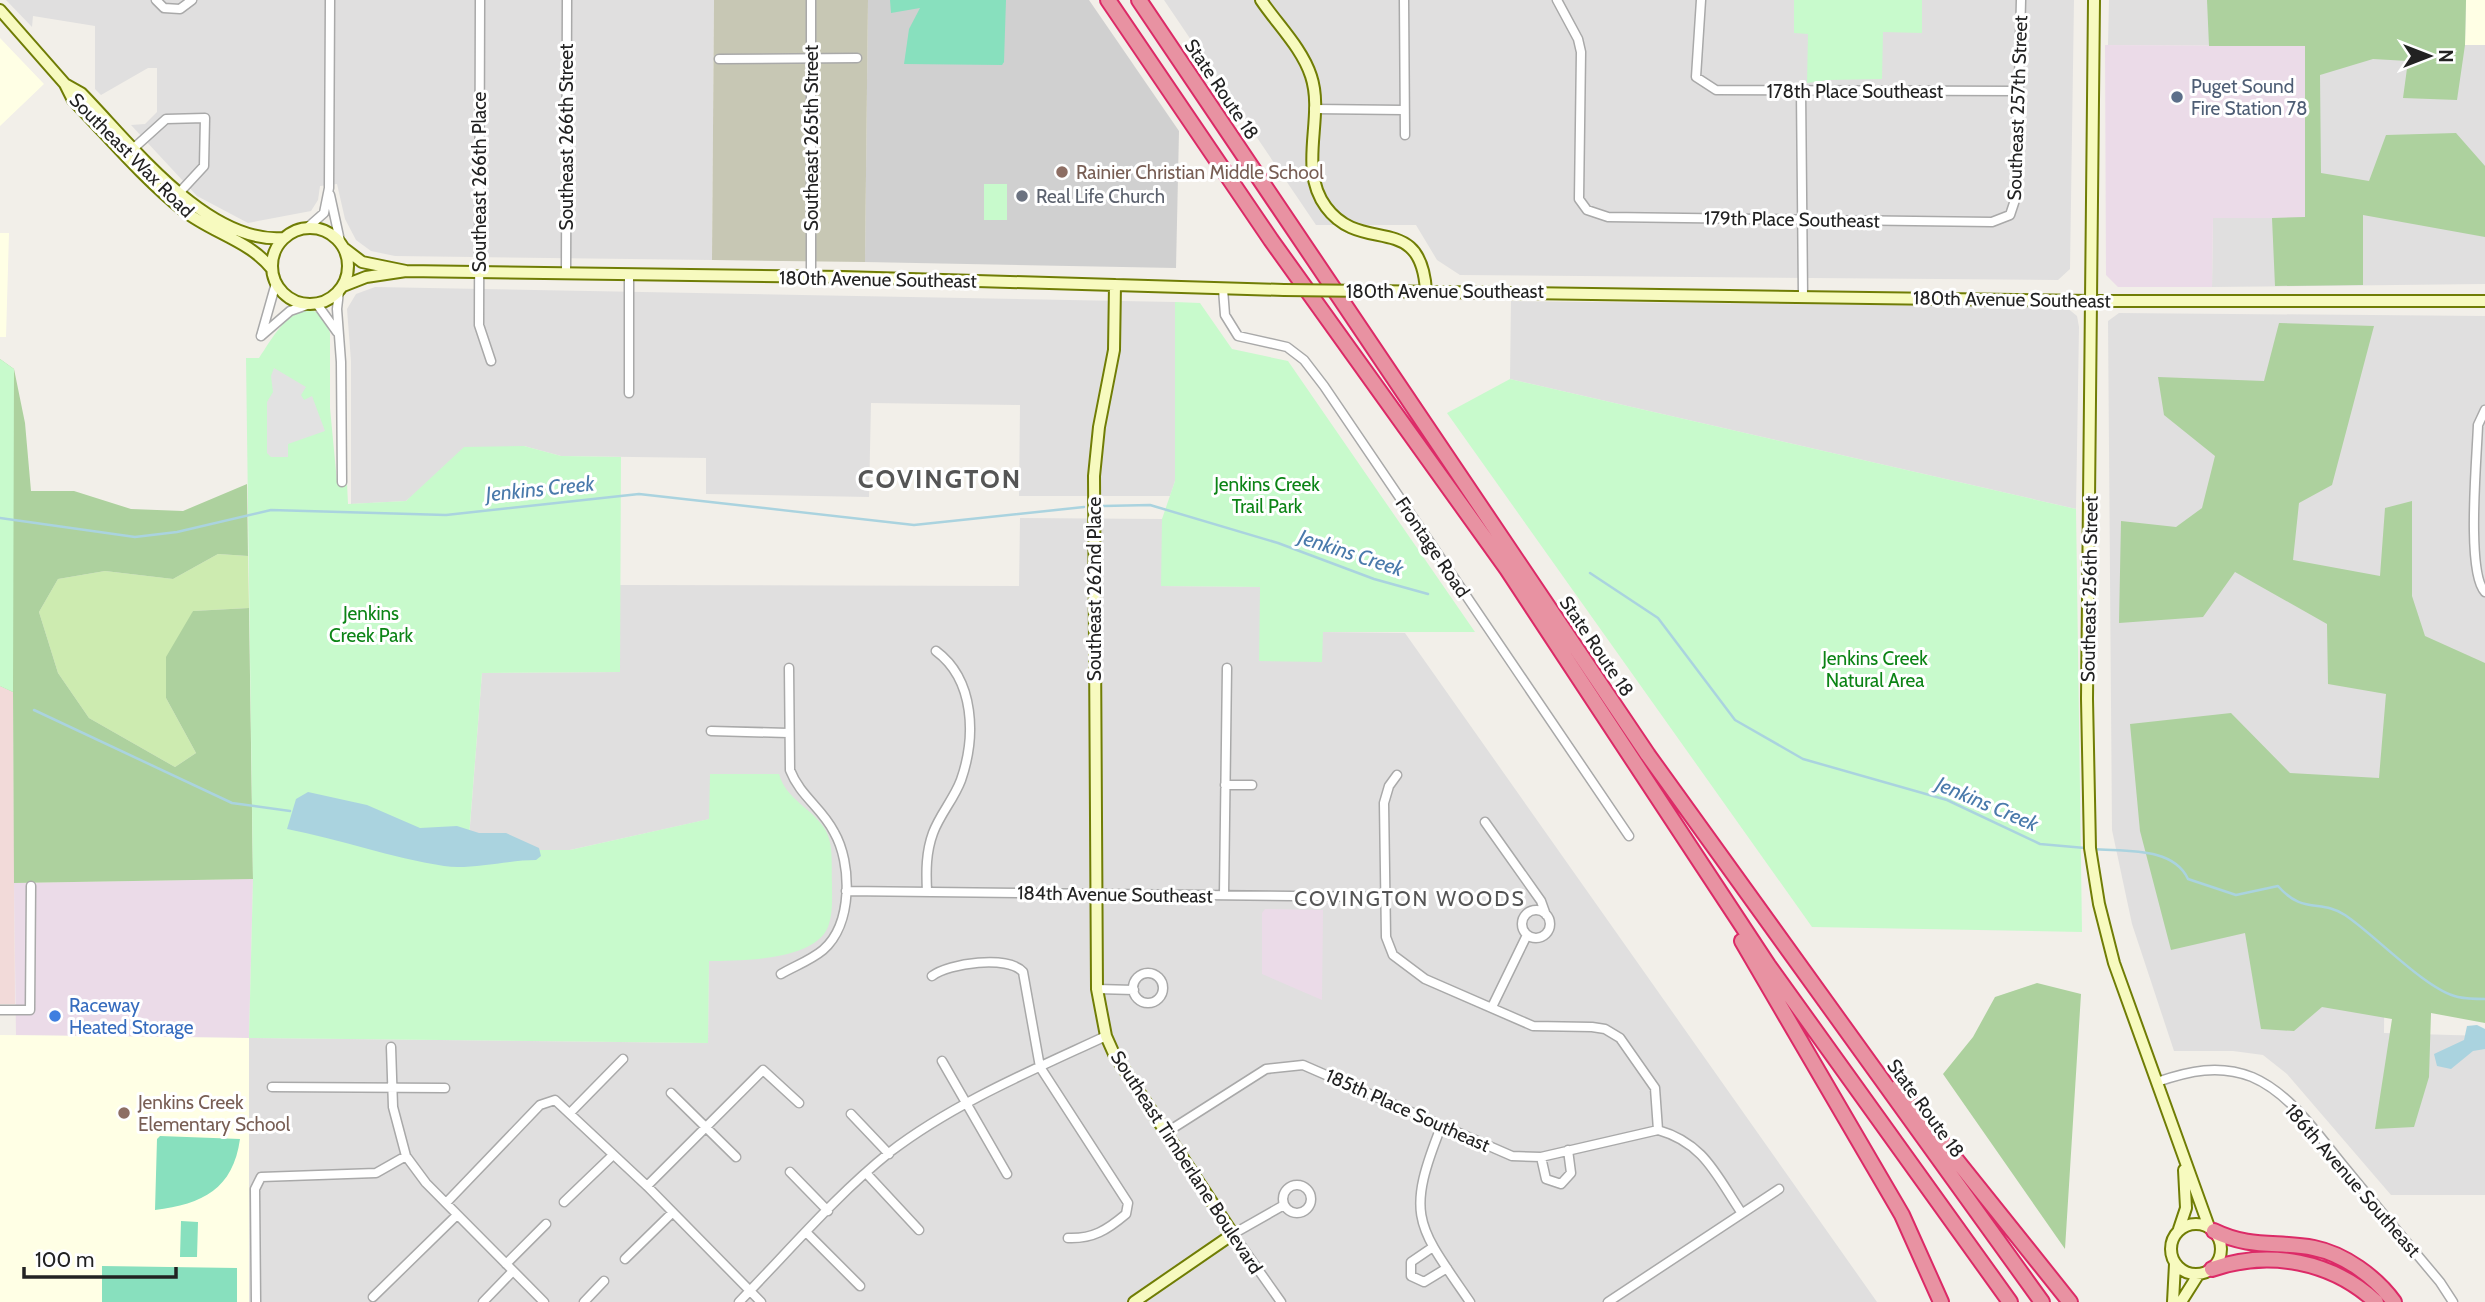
<svg xmlns="http://www.w3.org/2000/svg" width="2485" height="1302" font-family="Cabin,sans-serif">
<style>
.residential{fill:#e0dfdf}
.commercial{fill:#f2dad9}
.industrial{fill:#ebdbe8}
.education{fill:#ffffe5}
.religious{fill:#d0d0d0}
.construction{fill:#c7c7b4}
.grass{fill:#cdebb0}
.forest{fill:#add19e}
.park{fill:#c8facc}
.pitch{fill:#88e0be}
.parking{fill:#e2e2e2}
.water{fill:#aad3df}
.lines{fill:none;stroke-linecap:round;stroke-linejoin:round}
.stream{stroke:#aad3df;stroke-width:2.5}
.street-casing{stroke:#a9a9a9;stroke-width:11}
.secondary-casing{stroke:#707d05;stroke-width:14}
.highway-casing{stroke:#dc2a67;stroke-width:18}
.street{stroke:#fff;stroke-width:8}
.secondary{stroke:#f7fabf;stroke-width:10}
.highway{stroke:#e892a2;stroke-width:14}
.secondary-bridge-casing{stroke:#707d05;stroke-width:14;stroke-linecap:butt}
.secondary-bridge{stroke:#f7fabf;stroke-width:10}
.service-dot{fill:#5c6f8a;stroke:#fff;stroke-width:2.5}
.education-dot{fill:#8d6e63;stroke:#fff;stroke-width:2.5}
.worship-dot{fill:#6b7280;stroke:#fff;stroke-width:2.5}
.shop-dot{fill:#3f7fe0;stroke:#fff;stroke-width:2.5}
.labels{text-anchor:middle;stroke-width:6;stroke-linejoin:round;paint-order:stroke}
.service-label{font-size:19px;fill:#4e5e75;stroke:#fff;text-anchor:start}
.street-label{font-size:19px;fill:#222;stroke:#fff}
.education-label{font-size:19px;fill:#785e54;stroke:#fff;text-anchor:start}
.worship-label{font-size:19px;fill:#5b616d;stroke:#fff;text-anchor:start}
.park-label{font-size:19px;fill:#0c8416;stroke:#fff}
.shop-label{font-size:19px;fill:#366cbe;stroke:#fff;text-anchor:start}
.water-label{font-size:21px;font-style:italic;fill:#4a7aab;stroke:#fff}
.neighbourhood-label{font-size:21px;letter-spacing:2px;fill:#555;stroke:#fff}
.district-label{font-size:26px;font-weight:bold;letter-spacing:2px;fill:#555;stroke:#fff}
</style>
<rect width="100%" height="100%" fill="#f2efe9"/>
<path class="residential" d="M6 0H714L712 260 395 256 371 251 356 240 345 219 337 184 320 186 318 200 311 211 248 223 197 196 131 125 145 124 157 112V68H148L101 95 95 89V26L33 16 32 27Z
M1164 0H2074L2070 269 2058 280 1460 275 1437 260 1416 225H1316Z
M2109 0H2466V44L2485 45V284L2212 287 2213 217 2305 46 2108 45Z
M375 287 1175 302V481L1170 496H1019L1020 405 871 403 869 497 706 494V458L561 456 524 446 425 485 406 501 351 504V361L347 309 356 294Z
M1511 301 2066 307 2077 316 2079 327 2076 509 1510 379Z
M2119 313 2485 316V802L2386 800 2384 1033 2485 1036V1195H2391L2287 1074 2263 1055 2233 1051H2174L2132 924 2112 830 2108 321Z
M1020 518 1162 519V586L1260 587 1322 632 1405 633 1877 1302H249V1038L708 1043 710 819 570 850 468 851 482 673 620 672V585L1019 586Z"/>
<path class="commercial" d="M0 686 13 692 15 1004H0Z"/>
<path class="industrial" d="M2105 45 2305 46V218H2213L2212 287H2118L2106 275Z
M253 879 249 1038 16 1035 14 883Z
M1265 909 1323 910 1322 1000 1262 974V913Z"/>
<path class="education" d="M2466 0H2485V45H2465Z
M0 38 44 84 0 126Z
M0 233H9L6 337H0Z
M0 1035 249 1038V1302H0Z"/>
<path class="religious" d="M868 0H1089L1179 131 1176 268 865 262Z"/>
<path class="construction" d="M714 0H868L865 262 712 260Z"/>
<path class="grass" d="M218 554 248 556 249 608 193 611 166 698 196 753 175 767 89 718 58 673 39 612 58 579 105 571 173 579Z"/>
<path class="forest" d="M2207 0H2466L2465 45 2457 100 2403 98 2408 61 2373 59 2320 75 2321 173 2369 181 2386 135 2456 133 2485 166V237L2363 215V285L2275 286 2272 218 2305 217V46H2209Z
M2279 323 2374 326 2332 485 2299 503 2293 560 2380 576 2385 508 2412 501V596L2425 636 2485 663V1023L2431 1013 2429 1077 2414 1127 2375 1129 2392 1019 2322 1007 2294 1031 2261 1029 2245 933 2171 950 2140 831 2130 724 2231 713 2290 773 2379 778 2386 694 2328 684 2327 624 2235 572 2203 617 2119 623 2121 521 2176 527 2202 508 2215 456 2164 415 2158 377 2264 381Z
M0 359 14 369 25 423 31 491H74L131 509 183 511 247 484 248 556 218 554 173 579 105 571 58 579 39 612 58 673 89 718 175 767 196 753 166 698V657L193 611 249 608 253 879 14 883 13 692 0 686Z
M2037 983 2081 994 2065 1249 1943 1074 1973 1037 1995 997Z"/>
<path class="park" d="M1794 0H1922V33L1883 32 1882 79 1828 80 1807 83 1808 34 1794 33Z
M984 184H1007V220H984Z
M1175 302 1200 303 1232 349 1288 361 1475 632H1323L1322 662 1259 661 1260 587 1161 586 1162 519 1175 481Z
M309 309C321 313 326 320 330 333V408L337 482 347 483 348 504 406 501 464 447 524 446 561 456 621 457 620 672 482 673 468 850H570L709 819 710 774H779C786 800 813 808 826 831 834 846 831 868 832 884 832 899 833 913 828 927 814 961 739 961 709 961L708 1043 249 1038 253 879 246 358H259C272 339 284 314 309 309Z
M0 359 14 369 13 692 0 686Z
M1510 379 2076 509 2082 932 1812 927 1447 413Z"/>
<path class="pitch" d="M890 0H1006L1004 62 1002 65 904 64 909 29 920 8 891 13Z
M160 1136 240 1139C233 1189 203 1204 155 1210L157 1139Z
M181 1221 198 1222 197 1257H180Z
M102 1266 237 1268V1302H102Z"/>
<path class="parking" d="M274 368 306 387 301 395 304 400 312 396 325 431 288 444V457H271L267 453V402L273 392 271 376Z"/>
<path class="water" d="M308 792 367 805 420 828 457 826 479 833H506L539 848 541 856 536 860C508 860 470 870 444 866 391 858 340 839 287 829L296 799Z
M2477 1025 2485 1029V1049L2473 1051 2451 1069 2437 1066 2434 1054 2464 1040 2467 1026Z"/>
<g class="lines">
<path class="stream" d="M1103 506 1150 505 1278 543 1374 579 1428 594
M0 518 135 537 177 532 271 510 446 515 639 494 914 525 1084 507
M1590 573 1658 618 1735 720 1803 759 1947 800 2040 844 2085 848
M34 710 232 803 290 811
M2092 849C2124 852 2173 846 2188 879L2236 895 2278 886C2303 915 2321 899 2345 915 2374 934 2427 991 2458 997 2467 999 2476 999 2485 999"/>
<g class="street-casing">
<path id="street" d="M156 0 164 8 180 9 192 0
M480 0 479 325 491 361
M811 0V276
M1404 0 1405 135
M1557 0 1578 39 1581 52 1579 199 1587 210 1608 217 1992 222 2010 215 2016 197 2021 0
M1701 0 1696 77 1716 90 2019 91
M719 59 857 58
M1801 91 1803 296
M1314 109 1403 110
M135 147 166 119 205 118 204 166 179 193
M330 195 340 241
M307 228 324 213 329 188 330 0
M566 274 567 0
M1223 289 1225 315 1238 336 1287 347 1304 360 1324 386 1629 836
M339 291 337 309 341 362 342 482
M317 304 337 332
M261 336 290 311 307 305
M261 336 276 283
M629 393V275
M2485 410 2478 425C2477 456 2466 573 2485 592
M711 731 788 733
M1397 775 1389 786 1384 803 1386 937 1393 955 1425 979 1533 1026 1592 1027 1605 1029 1620 1038 1655 1088 1658 1130C1704 1143 1716 1175 1741 1212
M1225 785H1252
M1485 822 1541 901 1546 915
M846 891 1384 897
M927 891C926 871 926 852 933 833 940 814 954 799 961 780 976 737 975 680 936 651
M1224 895 1227 668
M1522 924a14 14 0 1 1 28 0a14 14 0 1 1-28 0Z
M1133 988a15 15 0 1 1 30 0a15 15 0 1 1-30 0Z
M781 974C795 966 811 960 823 950 853 924 852 863 834 832 822 808 800 796 790 770L789 668
M932 976C949 963 1008 955 1023 972L1040 1067 1128 1203 1126 1214C1107 1230 1093 1239 1068 1238
M1097 989 1134 990
M1492 1007 1527 935
M0 1010H30L31 886
M391 1047 393 1107 406 1156 426 1183 544 1302
M942 1061 1007 1174
M2157 1082C2189 1071 2219 1064 2252 1077 2292 1094 2320 1138 2347 1170 2378 1208 2409 1245 2440 1282L2453 1302
M272 1087 445 1088
M671 1093 736 1157
M570 1113 623 1059
M851 1114 889 1154
M1441 1127C1405 1217 1417 1225 1470 1302
M1167 1132 1266 1069 1303 1065 1512 1156 1541 1157 1658 1130
M1541 1157 1546 1179 1561 1184 1571 1173 1568 1150
M790 1172 828 1211
M866 1173 919 1230
M1283 1199a14 14 0 1 1 28 0a14 14 0 1 1-28 0Z
M647 1186 763 1070 799 1103
M564 1202 613 1155
M446 1203 540 1105 555 1100 647 1186 761 1302
M807 1233 860 1286
M1433 1247 1411 1262V1276L1424 1282 1447 1268
M625 1259 672 1213
M506 1264 546 1224
M373 1297 457 1215
M256 1302 255 1189 261 1177 376 1173 406 1156
M483 1302 513 1271
M584 1302 604 1281
M739 1302C788 1252 835 1196 890 1152 954 1103 1033 1070 1106 1036
M1281 1302 1233 1234 1284 1205
M1608 1302 1779 1189"/>
</g>
<g class="secondary-casing">
<path id="secondary" d="M1261 0C1277 24 1302 48 1311 76 1325 118 1297 168 1326 207 1362 256 1421 210 1426 291
M2094 0 2087 699 2090 848 2099 904 2114 963 2209 1227
M0 10 65 84 73 100C109 137 143 178 183 210 212 233 249 240 272 269
M65 84 81 93C131 144 207 245 284 238
M272 266a38 38 0 1 1 76 0a38 38 0 1 1-76 0Z
M345 249 362 262 406 271 843 277 1284 290
M1115 285 1114 350 1099 427 1094 476 1097 989 1106 1036 1114 1054 1233 1234 1134 1302
M343 286 366 277 406 271
M1371 291 2092 301H2485
M2171 1249a25 25 0 1 1 50 0a25 25 0 1 1-50 0Z
M2179 1229 2186 1208 2184 1170
M2173 1302 2175 1264
M2181 1302 2198 1275"/>
</g>
<g class="highway-casing">
<path id="highway" d="M1108 0 1271 240 1507 569 1768 965 2010 1302
M1139 0 1648 755 2042 1302
M1742 941 1902 1215 1941 1302
M1898 1087 2070 1302
M2214 1231C2251 1249 2277 1241 2314 1248 2344 1254 2376 1277 2394 1302
M2212 1269C2269 1249 2332 1261 2376 1302"/>
</g>
<use href="#street" class="street"/>
<use href="#secondary" class="secondary"/>
<use href="#highway" class="highway"/>
<g class="secondary-bridge-casing">
<path id="secondary-bridge" d="M1284 290 1371 291"/>
</g>
<use href="#secondary-bridge" class="secondary-bridge"/>
</g>
<circle class="service-dot" cx="2177" cy="97" r="7"/>
<g class="education-dot">
<circle cx="1062" cy="172" r="7"/>
<circle cx="124" cy="1113" r="7"/>
</g>
<circle class="worship-dot" cx="1022" cy="196" r="7"/>
<circle class="shop-dot" cx="55" cy="1016" r="7"/>
<g class="labels">
<g class="service-label">
<text x="2191" y="93">Puget Sound<tspan x="2191" dy="22">Fire Station 78</tspan></text>
</g>
<g class="street-label">
<text transform="translate(1222 89) rotate(56)" y="7">State Route 18</text>
<text x="1855" y="98">178th Place Southeast</text>
<text transform="translate(2017 108) rotate(-88)" y="7">Southeast 257th Street</text>
<text transform="translate(566 137) rotate(-90)" y="7">Southeast 266th Street</text>
<text transform="translate(811 138) rotate(-90)" y="7">Southeast 265th Street</text>
<text transform="translate(132 155) rotate(45)" y="7">Southeast Wax Road</text>
<text transform="translate(479 182) rotate(-90)" y="7">Southeast 266th Place</text>
<text transform="translate(1792 219) rotate(1)" y="7">179th Place Southeast</text>
<text transform="translate(878 279) rotate(1)" y="7">180th Avenue Southeast</text>
<text x="1445" y="298">180th Avenue Southeast</text>
<text transform="translate(2012 299) rotate(1)" y="7">180th Avenue Southeast</text>
<text transform="translate(1433 547) rotate(56)" y="7">Frontage Road</text>
<text transform="translate(1094 589) rotate(-90)" y="7">Southeast 262nd Place</text>
<text transform="translate(2089 589) rotate(-89)" y="7">Southeast 256th Street</text>
<text transform="translate(1597 646) rotate(56)" y="7">State Route 18</text>
<text transform="translate(1115 894) rotate(1)" y="7">184th Avenue Southeast</text>
<text transform="translate(1926 1108) rotate(54)" y="7">State Route 18</text>
<text transform="translate(1408 1110) rotate(24)" y="7">185th Place Southeast</text>
<text transform="translate(1187 1162) rotate(57)" y="7">Southeast Timberlane Boulevard</text>
<text transform="translate(2353 1180) rotate(49)" y="7">186th Avenue Southeast</text>
</g>
<g class="education-label">
<text x="1076" y="179">Rainier Christian Middle School</text>
<text x="138" y="1109">Jenkins Creek<tspan x="138" dy="22">Elementary School</tspan></text>
</g>
<g class="worship-label">
<text x="1036" y="203">Real Life Church</text>
</g>
<g class="park-label">
<text x="1267" y="491">Jenkins Creek<tspan x="1267" dy="22">Trail Park</tspan></text>
<text x="371" y="620">Jenkins<tspan x="371" dy="22">Creek Park</tspan></text>
<text x="1875" y="665">Jenkins Creek<tspan x="1875" dy="22">Natural Area</tspan></text>
</g>
<g class="shop-label">
<text x="69" y="1012">Raceway<tspan x="69" dy="22">Heated Storage</tspan></text>
</g>
<g class="water-label">
<text transform="translate(540 489) rotate(-6)" y="7">Jenkins Creek</text>
<text transform="translate(1351 553) rotate(18)" y="7">Jenkins Creek</text>
<text transform="translate(1987 804) rotate(23)" y="7">Jenkins Creek</text>
</g>
<g class="neighbourhood-label">
<text x="1410" y="906">COVINGTON WOODS</text>
</g>
<g class="district-label">
<text x="940" y="488">COVINGTON</text>
</g>
</g>
<g transform="translate(2429 56) rotate(90)" stroke="#ffffff" stroke-width="5" paint-order="stroke">
<path d="M0-5L12 26L0 18L-12 26Z" fill="#222222"/>
<text y="-10" font-size="19" font-weight="bold" text-anchor="middle" fill="#222222">N</text>
</g>
<path d="M24 1267v10h152v-10" fill="none" stroke="#222222" stroke-width="3.5"/>
<text x="35" y="1267" font-size="21" fill="#222222" stroke="#ffffff" stroke-width="5" paint-order="stroke">100 m</text>
</svg>
